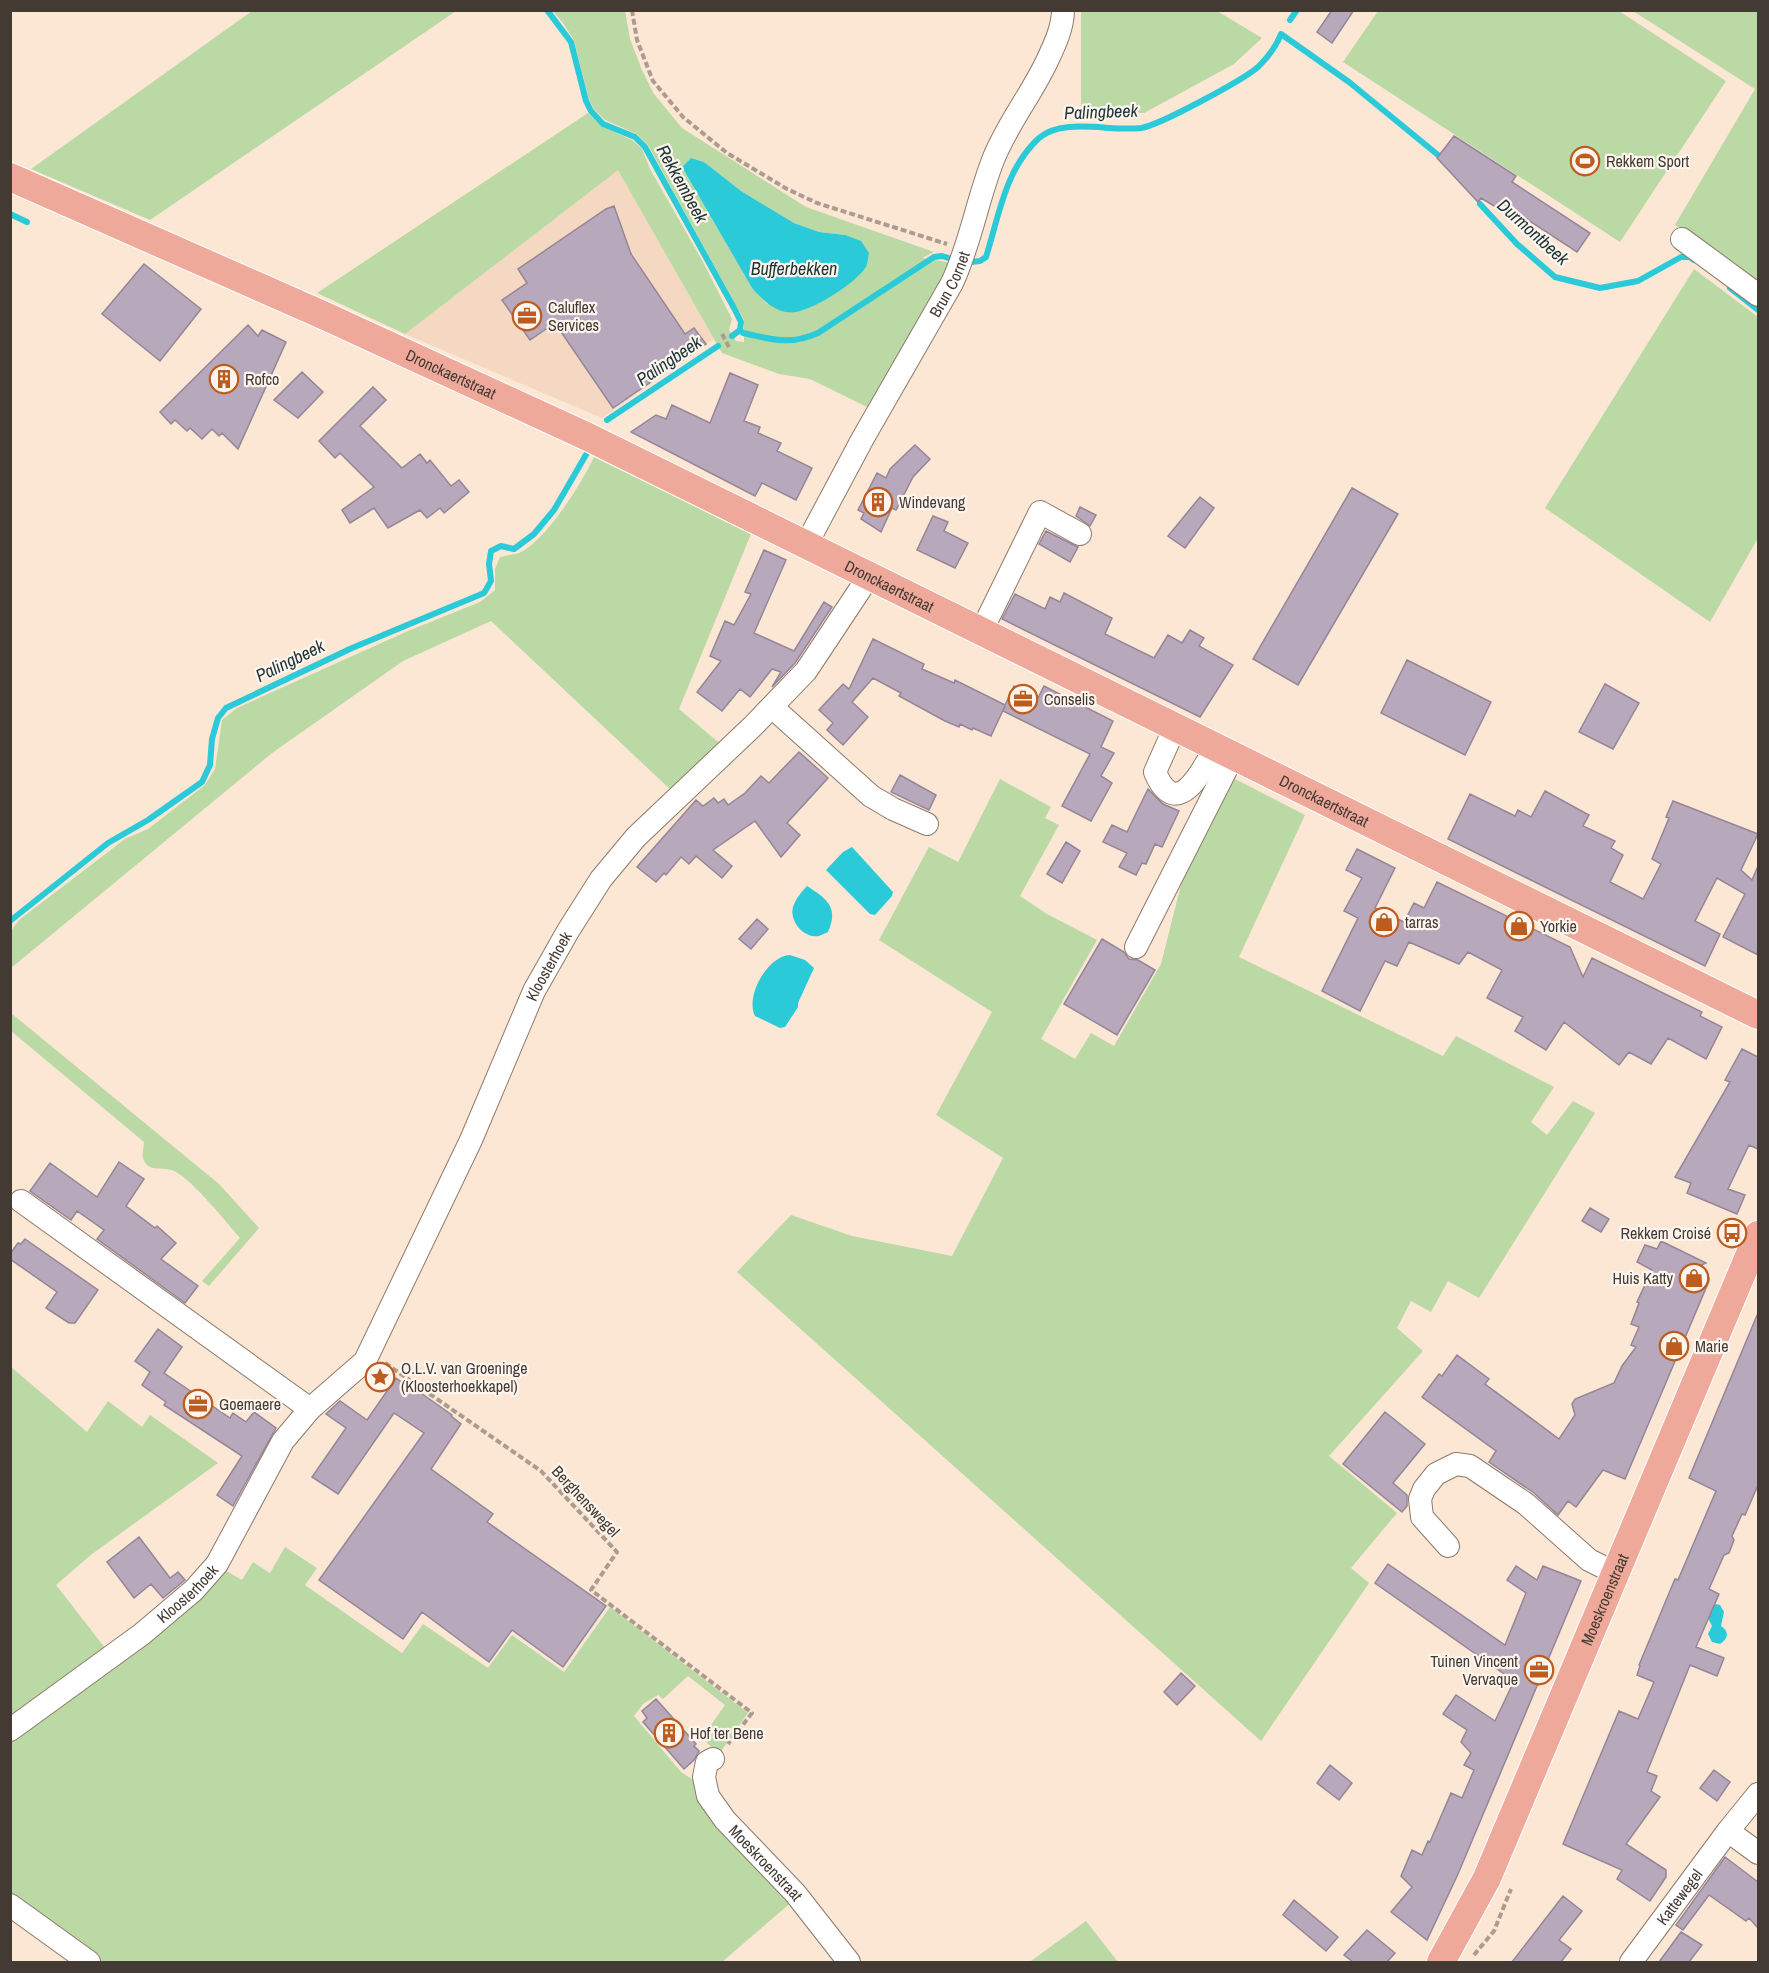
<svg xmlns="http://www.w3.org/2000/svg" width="1769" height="1973" font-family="'Archivo Narrow',sans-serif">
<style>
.built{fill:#f4d8c1}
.green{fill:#bad9a5;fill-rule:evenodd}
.water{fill:#2acad9}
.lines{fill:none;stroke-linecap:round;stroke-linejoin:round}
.stream{stroke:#2acad9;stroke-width:6}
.building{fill:#b8a8bc;stroke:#958598;stroke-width:1.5}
.minor-casing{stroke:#8d7a6a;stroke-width:24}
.major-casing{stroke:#fff;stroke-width:30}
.path{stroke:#ac9c8f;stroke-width:4;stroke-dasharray:6 3;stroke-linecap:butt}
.minor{stroke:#fff;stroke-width:22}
.major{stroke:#efa99a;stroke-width:28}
.labels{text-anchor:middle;stroke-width:4.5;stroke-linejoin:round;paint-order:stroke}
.poi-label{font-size:16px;fill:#433a33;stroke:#fef6ee;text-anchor:start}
.street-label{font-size:16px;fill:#433a33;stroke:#fef6ee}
.water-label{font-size:18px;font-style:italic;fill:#1c3437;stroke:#fef6ee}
</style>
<rect width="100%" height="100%" fill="#fce6d4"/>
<path class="built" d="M618 169 714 339 602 418 405 334Z"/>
<path class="green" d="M552 10 625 11 630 39 642 70 654 94 682 128 806 207 934 252 922 258 952 263 869 408 810 379 779 374 722 353 618 170 405 334 317 293 588 113 601 126 632 140 642 149 650 169 703 262 732 319 729 330 736 341 744 342V320L648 145 637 134 605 120 594 109 589 100 574 40 563 23ZM691 158 704 162 741 191 794 223 819 232 845 235 767 304 752 288 682 167Z
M252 11H456L150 220 31 169Z
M1081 11H1217L1262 38 1234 64 1144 113 1081 110Z
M1378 11H1619L1726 81 1620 242 1343 62Z
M1633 11H1758V285L1720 255 1675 225 1755 89Z
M1694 269 1758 317V538L1710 622 1545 508Z
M594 457 751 534 679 709 724 747 672 791 491 621 403 661 272 753 11 968V931L19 920 125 839 148 829 205 785 215 769 222 720 237 708 408 631 480 602 495 590V569L500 557C506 555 513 555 519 553 545 542 582 483 594 457Z
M1233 778 1305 815 1239 957 1443 1056 1456 1036 1554 1087 1531 1122 1547 1135 1573 1101 1595 1113 1479 1298 1448 1281 1431 1312 1411 1301 1397 1328 1423 1351 1329 1456 1397 1513 1351 1568 1369 1583 1261 1741 737 1272 791 1215 852 1236 952 1256 1003 1158 936 1115 992 1012 879 940 929 847 958 862 1000 779 1051 807 1045 818 1059 825 1020 896 1047 914 1097 940 1041 1039 1075 1059 1091 1033 1114 1046 1161 964 1183 877Z
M11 1013 219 1184 259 1228 209 1286 202 1281 240 1238C226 1222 191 1178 174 1171 164 1166 151 1173 144 1161 141 1155 144 1148 144 1142L11 1031Z
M10 1366 87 1432 108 1401 142 1427 150 1415 218 1463 92 1554 56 1585 109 1653 10 1723Z
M285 1547 317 1568 305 1585 402 1653 423 1624 488 1668 512 1635 564 1672 610 1607 748 1713 719 1754 707 1743 706 1732 725 1705 688 1676 663 1699 658 1695 643 1704 634 1716 681 1772 698 1783 794 1900 722 1962H101L11 1898V1739L114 1669 186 1610 221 1568 242 1580 253 1562 270 1573Z
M1086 1921 1118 1962H1032L1031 1961Z"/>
<path class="water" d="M691 158 704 162 741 191 794 223 819 232 845 235 861 241 869 253C868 257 868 263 866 267 856 283 805 317 786 312 771 309 761 298 752 288L682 167Z
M852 847 893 892 892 896 875 915 870 914 826 870 843 852Z
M807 886C827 899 839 907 828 932 825 933 822 935 819 936 804 939 789 921 793 907 795 900 802 891 807 886Z
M790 955 805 960 814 968 798 1003V1007L785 1027 780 1028 755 1016C745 997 767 956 790 955Z
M1716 1604 1720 1605 1724 1612 1721 1626C1730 1632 1728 1639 1720 1644L1712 1642 1708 1634 1712 1626 1708 1618 1710 1607Z"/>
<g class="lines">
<path class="stream" d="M547 10 571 42 586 101 591 111 603 124 635 137 645 147 734 308 741 322 740 330
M1290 20 1297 10
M1480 204 1517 244 1555 277 1600 288 1638 281 1681 257H1690L1694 260
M10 214 27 222
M971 262 980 261 986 257C999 216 1005 169 1039 138 1063 117 1111 132 1141 128 1160 125 1243 80 1258 67 1268 57 1276 47 1281 34L1349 82 1438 155
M1730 288 1758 310
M732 336 740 330 743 333C773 339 788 346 818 333L934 257 942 256 952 259
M607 420 718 346
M10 921 108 843 148 820 202 782 210 765 212 739 218 718 226 708 352 648 484 593 491 581 489 564 491 551 501 546 514 549 534 534 554 510 587 453"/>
</g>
<path class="building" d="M1332 10H1354L1332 43 1317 32Z
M1454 136 1516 176 1512 182 1590 233 1577 252 1502 203 1499 209 1481 198 1478 202 1437 158Z
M614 206 631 254 685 334 694 328 706 344 613 408 555 323 530 340 502 300 527 283 518 269 606 209Z
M144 264 201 309 160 361 102 314Z
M248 325 258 336 262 330 286 342 238 449 222 433 219 436 212 429 202 439 190 428 187 431 175 420 171 424 160 412Z
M302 372 323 392 298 418 274 400Z
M730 373 758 385 744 421 760 427 758 433 781 443 777 451 812 468 796 500 762 483 755 496 631 432 656 415 666 419 672 405 710 423Z
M373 387 386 400 360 426 402 468 420 454 427 463 430 460 451 486 459 480 469 492 444 513 440 508 427 518 420 510 388 528 374 508 350 523 342 510 374 487 340 453 335 458 319 441Z
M915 445 930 459 913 477 896 510 892 508 881 532 861 519 864 513 858 510 877 473 886 478 890 469Z
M1352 488 1398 514 1298 685 1253 659Z
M1200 497 1214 508 1185 548 1168 536Z
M1080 507 1096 515 1090 526 1076 516Z
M933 516 948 522 944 531 968 543 955 568 917 550Z
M1046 531 1078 547 1070 562 1039 544Z
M764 550 786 560 754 633 794 651 824 602 832 607 795 663 772 687 781 672 772 669 750 697 740 689 722 711 697 692 721 661 710 656 725 621 734 625 751 594 745 592Z
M1064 593 1112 618 1105 634 1154 658 1168 635 1182 643 1190 630 1204 638 1199 646 1233 665 1200 717 1002 619 1015 594 1045 609 1050 597 1060 602Z
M873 639 924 664 922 669 954 683 955 680 1005 705 1014 686 1038 698 1044 686 1113 721 1101 747 1114 753 1101 776 1112 783 1091 821 1062 806 1090 754 1003 711 1005 706 991 736 973 728 972 730 960 724 959 727 945 721 899 696 901 693 873 678 852 702 868 717 843 745 827 730 833 723 819 710 843 684 849 689Z
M1407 660 1491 702 1465 755 1381 713Z
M1605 684 1639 703 1613 749 1579 732Z
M799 752 828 778 787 823 800 835 781 857 755 821 713 850 732 866 722 878 696 856 689 864 681 857 666 875 664 873 656 882 637 867 696 800 703 806 714 798 718 803 724 799 728 805 745 793 761 776 769 783Z
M900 775 936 795 929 810 891 792Z
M1148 789 1163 804 1179 811 1162 847 1155 844 1146 864 1142 863 1136 875 1119 867 1127 853 1103 842 1112 825 1127 832Z
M1545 791 1589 815 1583 826 1615 841 1611 848 1623 855 1610 882 1643 899 1661 864 1652 859 1669 818 1666 817 1673 801 1758 834 1741 870 1752 880 1758 866V955L1723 937 1745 894 1717 878 1695 921 1720 934 1705 966 1448 839 1470 794 1515 816 1518 810 1531 817Z
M1066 842 1080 851 1062 883 1047 874Z
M1357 849 1395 868 1375 908 1404 922 1414 903 1424 908 1437 882 1570 947 1583 977 1592 958 1702 1012 1700 1016 1722 1027 1706 1059 1668 1038 1651 1064 1629 1052 1619 1065 1564 1022 1546 1050 1515 1031 1523 1017 1487 998 1502 970 1468 952 1459 964 1409 942 1397 966 1385 961 1360 1011 1322 991 1358 918 1344 911 1362 878 1346 870Z
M757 919 768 929 751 949 739 939Z
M1102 939 1124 952 1129 959 1138 960 1155 970 1117 1035 1064 1004Z
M1742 1049 1758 1057V1149L1749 1145 1728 1189 1745 1195 1737 1214 1687 1193 1691 1183 1675 1177 1730 1082 1725 1080Z
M119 1162 144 1179 126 1206 155 1228 157 1226 176 1243 161 1259 198 1286 185 1303 97 1239 104 1230 77 1211 71 1220 30 1191 50 1163 97 1197Z
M1590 1208 1609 1219 1601 1232 1582 1221Z
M25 1239 98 1290 75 1323H69L46 1308 57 1292 10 1259V1254L18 1243 21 1244Z
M1661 1241 1706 1263 1691 1270 1709 1278V1281L1625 1479 1603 1470 1576 1507 1568 1501 1558 1515 1534 1493 1489 1462 1496 1451 1422 1397 1439 1374 1442 1376 1457 1355 1489 1379 1485 1384 1559 1439 1575 1415 1572 1404 1575 1399 1614 1383 1622 1366 1636 1347 1631 1345 1639 1327 1631 1324 1639 1303 1637 1302 1652 1270 1637 1262 1645 1245 1657 1249Z
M1758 1313V1485L1745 1515 1742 1514 1732 1536 1734 1540 1729 1553 1724 1555 1709 1589 1719 1594 1696 1647 1724 1658 1717 1676 1690 1665 1647 1772 1657 1776 1651 1791 1660 1797 1626 1844 1666 1870V1877L1650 1901 1617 1879 1622 1870 1563 1844 1619 1711 1638 1719 1654 1682 1637 1675 1640 1666 1639 1665 1675 1579 1678 1580 1716 1491 1689 1478Z
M158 1329 182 1347 164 1373 230 1418 233 1413 246 1422 254 1412 276 1428 233 1506 217 1495 242 1456 164 1405 166 1402 142 1385 150 1372 135 1361Z
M396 1378 403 1383 404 1381 452 1415 451 1416 461 1424 431 1469 493 1514 487 1522 606 1606 563 1667 512 1630 489 1662 422 1612 403 1639 319 1580 424 1433 394 1413 338 1494 312 1477 346 1428 326 1414 340 1401 367 1420Z
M1385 1412 1425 1444 1393 1483 1407 1495V1506L1402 1512 1343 1464Z
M139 1537 170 1578 178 1572 185 1580 163 1598 151 1584 134 1598 107 1562Z
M1388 1564 1505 1645 1526 1593 1507 1580 1516 1566 1537 1580 1543 1566 1581 1581 1458 1874 1427 1940 1391 1912 1412 1887 1401 1876 1412 1850 1422 1855 1428 1841 1430 1842 1451 1793 1462 1798 1474 1770 1464 1765 1471 1753 1461 1742 1467 1730 1443 1714 1456 1695 1495 1721 1514 1681 1375 1583Z
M1181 1673 1195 1686 1177 1705 1164 1692Z
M656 1699 696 1744 694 1746 699 1751 694 1760 684 1769 643 1722 647 1718 642 1711Z
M1330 1765 1352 1783 1339 1800 1317 1783Z
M1714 1770 1730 1782 1717 1801 1700 1788Z
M1725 1857 1758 1882V1928L1749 1918 1746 1921 1709 1895 1683 1930 1676 1925Z
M1563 1896 1582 1911 1559 1940 1571 1949 1561 1962H1512Z
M1294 1900 1338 1937 1326 1951 1283 1915Z
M1367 1930 1395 1953 1387 1962H1353L1344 1955Z
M1681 1932 1702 1945 1689 1962H1659Z"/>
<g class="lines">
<g class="minor-casing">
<g id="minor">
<path d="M1682 239 1758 295"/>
<path id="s1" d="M806 545 863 438 952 283C970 245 977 201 993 160 1007 124 1032 94 1048 59 1055 44 1063 27 1063 10"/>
<path d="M981 632 1040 512 1080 534"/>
<path d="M772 707 871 796 893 809 927 824"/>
<path d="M1175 727 1155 772C1176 823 1203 771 1215 747"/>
<path d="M1136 947 1233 756"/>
<path d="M21 1201 310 1409"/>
<path d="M1448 1546 1422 1517 1420 1499 1424 1489 1436 1474 1456 1464 1470 1466 1526 1504 1589 1560 1615 1573"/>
<path id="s2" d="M10 1730 142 1634 194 1590 217 1564 283 1441 310 1409 365 1361 471 1140 534 991 568 931 601 879 636 837 753 726 806 671 869 576"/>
<path id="s3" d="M713 1759 707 1762 704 1777 708 1796 725 1820 795 1893 849 1962"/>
<path d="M1728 1831 1758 1853"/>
<path d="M10 1905 89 1962"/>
<path id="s4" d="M1631 1962 1728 1831 1758 1794"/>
</g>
</g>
<g class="major-casing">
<g id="major">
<path id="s5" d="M10 177 325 316 588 437 1758 1015"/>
<path id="s6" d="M1441 1962 1487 1878 1758 1235"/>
</g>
</g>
<path class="path" d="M632 10 637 40 653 81 683 117 727 153 787 189 817 203 947 244
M722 334 729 347
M385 1363 541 1471 617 1552 591 1590 752 1713 728 1744
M1474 1955 1494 1931 1511 1889"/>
<use href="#minor" class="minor"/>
<use href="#major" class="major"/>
</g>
<defs>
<g id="stadium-ring" transform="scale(1.5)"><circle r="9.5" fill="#fef6ee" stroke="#bd5c1e" stroke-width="1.5"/><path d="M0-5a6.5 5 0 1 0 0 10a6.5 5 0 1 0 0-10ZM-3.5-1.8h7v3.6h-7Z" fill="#bd5c1e"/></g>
<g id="office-ring" transform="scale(1.5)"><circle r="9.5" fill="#fef6ee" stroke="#bd5c1e" stroke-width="1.5"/><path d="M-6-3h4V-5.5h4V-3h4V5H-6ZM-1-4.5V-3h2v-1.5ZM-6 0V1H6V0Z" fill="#bd5c1e"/></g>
<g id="building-ring" transform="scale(1.5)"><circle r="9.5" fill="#fef6ee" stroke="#bd5c1e" stroke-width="1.5"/><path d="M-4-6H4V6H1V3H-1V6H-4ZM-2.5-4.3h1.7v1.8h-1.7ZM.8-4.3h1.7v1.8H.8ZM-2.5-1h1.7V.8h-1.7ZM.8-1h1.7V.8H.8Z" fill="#bd5c1e"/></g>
<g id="shop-ring" transform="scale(1.5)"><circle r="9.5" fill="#fef6ee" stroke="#bd5c1e" stroke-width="1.5"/><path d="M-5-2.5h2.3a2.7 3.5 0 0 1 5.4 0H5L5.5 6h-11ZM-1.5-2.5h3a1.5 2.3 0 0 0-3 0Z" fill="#bd5c1e"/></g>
<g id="bus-ring" transform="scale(1.5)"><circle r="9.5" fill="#fef6ee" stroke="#bd5c1e" stroke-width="1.5"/><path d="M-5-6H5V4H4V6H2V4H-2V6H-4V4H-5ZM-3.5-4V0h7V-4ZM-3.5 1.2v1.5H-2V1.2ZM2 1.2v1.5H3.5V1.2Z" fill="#bd5c1e"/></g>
<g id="sight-ring" transform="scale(1.5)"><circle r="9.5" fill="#fef6ee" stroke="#bd5c1e" stroke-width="1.5"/><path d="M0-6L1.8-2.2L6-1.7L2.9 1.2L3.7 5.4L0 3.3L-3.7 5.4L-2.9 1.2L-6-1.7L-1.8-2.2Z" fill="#bd5c1e"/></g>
</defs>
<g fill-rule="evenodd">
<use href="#stadium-ring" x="1585" y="161"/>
<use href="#office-ring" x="527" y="316"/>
<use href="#building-ring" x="224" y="379"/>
<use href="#building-ring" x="878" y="502"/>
<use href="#office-ring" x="1023" y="699"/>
<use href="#shop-ring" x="1384" y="922"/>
<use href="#shop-ring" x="1519" y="926"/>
<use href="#bus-ring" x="1732" y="1233"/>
<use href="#shop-ring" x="1694" y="1278"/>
<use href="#shop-ring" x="1674" y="1346"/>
<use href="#sight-ring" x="380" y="1377"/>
<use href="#office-ring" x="198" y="1404"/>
<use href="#office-ring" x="1539" y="1670"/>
<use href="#building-ring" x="669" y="1733"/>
</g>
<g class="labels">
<g class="poi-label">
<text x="1606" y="167">Rekkem Sport</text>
<text x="548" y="313">Caluflex<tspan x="548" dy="18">Services</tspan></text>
<text x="245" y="385">Rofco</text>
<text x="899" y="508">Windevang</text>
<text x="1044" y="705">Conselis</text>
<text x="1405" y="928">tarras</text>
<text x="1540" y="932">Yorkie</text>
<text x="1711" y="1239" text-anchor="end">Rekkem Croisé</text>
<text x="1673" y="1284" text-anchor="end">Huis Katty</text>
<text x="1695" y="1352">Marie</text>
<text x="401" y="1374">O.L.V. van Groeninge<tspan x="401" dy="18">(Kloosterhoekkapel)</tspan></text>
<text x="219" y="1410">Goemaere</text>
<text x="1518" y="1667" text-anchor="end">Tuinen Vincent<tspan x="1518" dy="18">Vervaque</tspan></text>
<text x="690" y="1739">Hof ter Bene</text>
</g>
<g class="street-label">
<text dy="6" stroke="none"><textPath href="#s1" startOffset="298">Brun Cornet</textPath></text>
<text dy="6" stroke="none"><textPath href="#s5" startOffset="483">Dronckaertstraat</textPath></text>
<text dy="6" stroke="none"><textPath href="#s5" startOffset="970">Dronckaertstraat</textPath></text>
<text dy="6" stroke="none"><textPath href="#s5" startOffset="1455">Dronckaertstraat</textPath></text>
<text dy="6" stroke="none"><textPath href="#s2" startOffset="956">Kloosterhoek</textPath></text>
<text transform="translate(586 1501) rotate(47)" y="6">Berghenswegel</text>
<text dy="6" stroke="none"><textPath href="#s2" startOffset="224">Kloosterhoek</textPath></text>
<text dy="6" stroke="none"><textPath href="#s6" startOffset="398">Moeskroenstraat</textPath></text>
<text dy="6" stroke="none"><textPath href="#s3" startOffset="130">Moeskroenstraat</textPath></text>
<text dy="6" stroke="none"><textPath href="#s4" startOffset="81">Kattewegel</textPath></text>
</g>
<g class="water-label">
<text transform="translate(1101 112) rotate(-2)" y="6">Palingbeek</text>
<text transform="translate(682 184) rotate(61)" y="6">Rekkembeek</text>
<text transform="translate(1533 232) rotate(42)" y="6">Durmontbeek</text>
<text x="794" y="275">Bufferbekken</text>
<text transform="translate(669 361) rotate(-34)" y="6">Palingbeek</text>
<text transform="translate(290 661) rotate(-26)" y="6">Palingbeek</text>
</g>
</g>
<rect width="1769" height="1973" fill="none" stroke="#433a33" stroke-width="24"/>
</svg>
